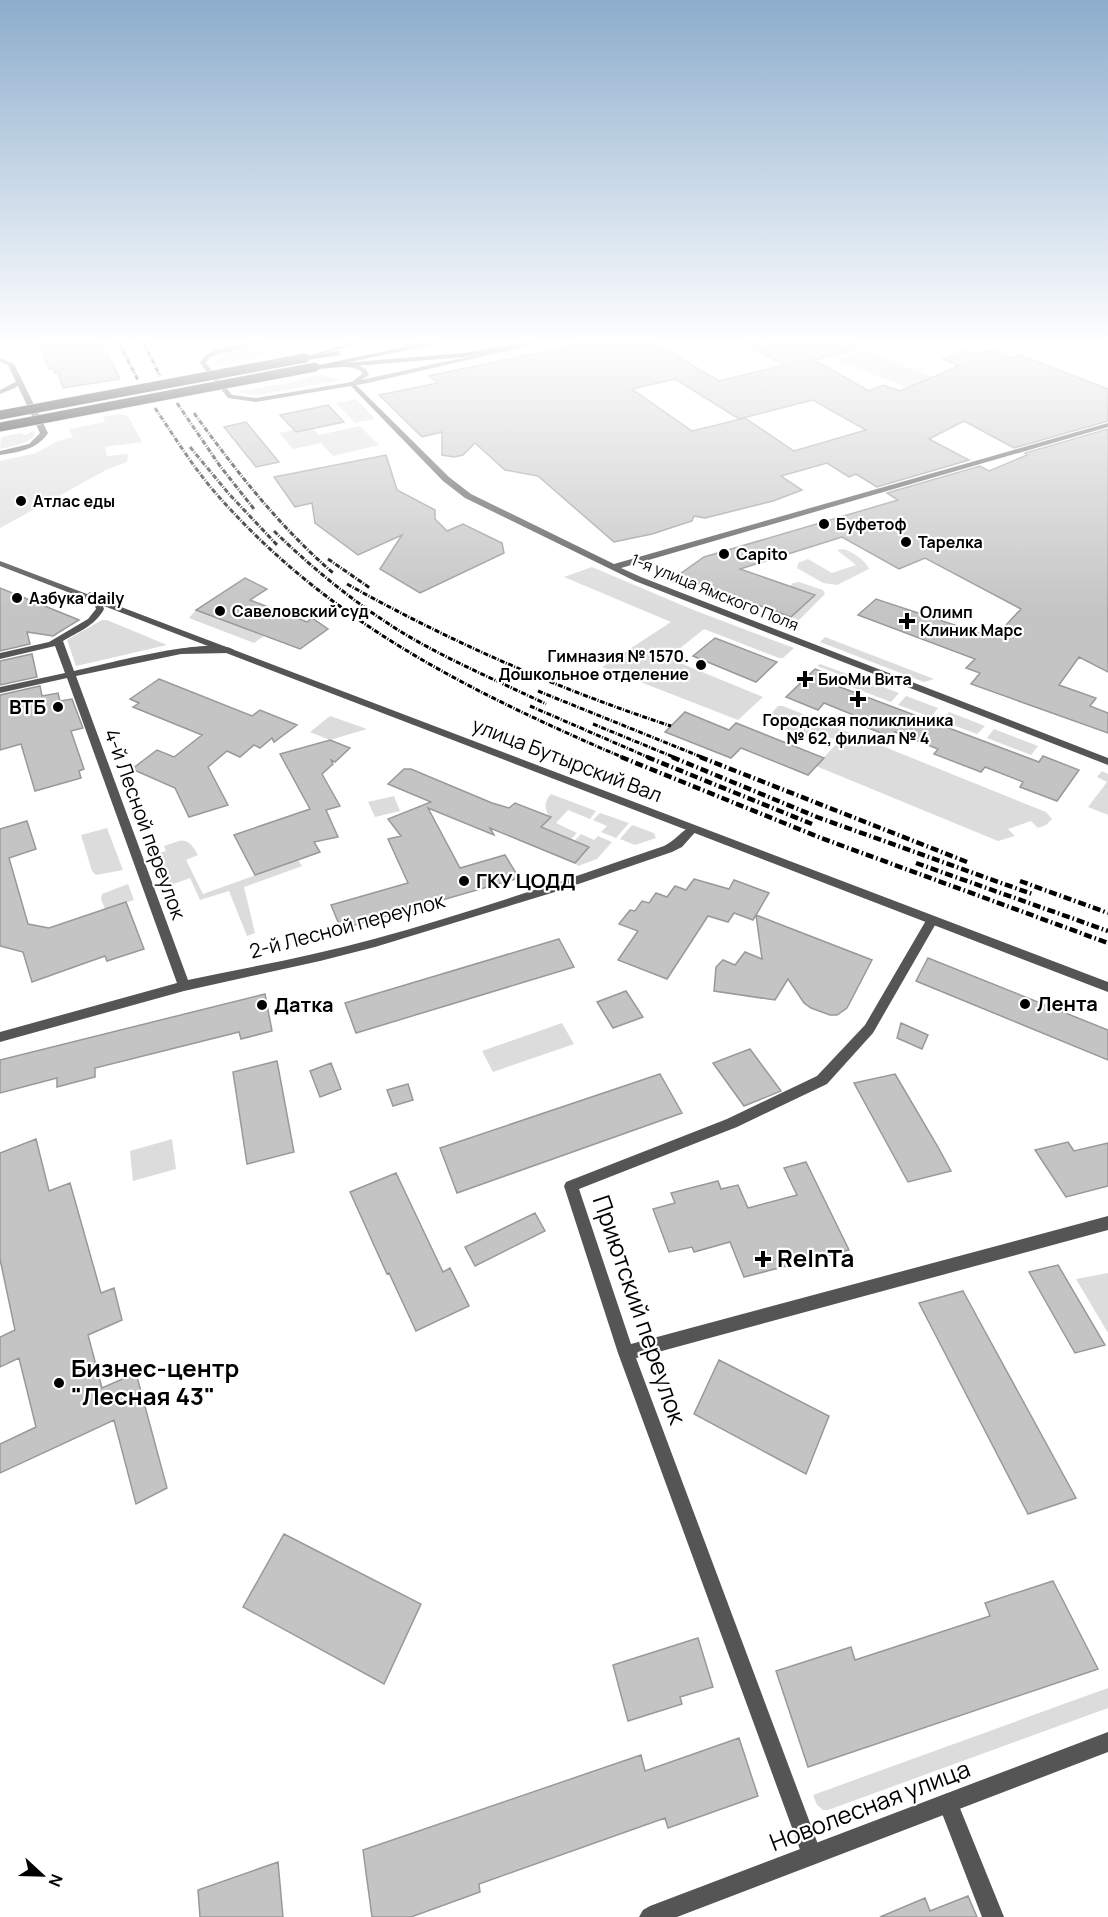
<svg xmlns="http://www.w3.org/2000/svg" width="1108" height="1917" font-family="Manrope,sans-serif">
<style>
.green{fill:#dcdcdc}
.building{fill:#c4c4c4;stroke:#999;stroke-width:1.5;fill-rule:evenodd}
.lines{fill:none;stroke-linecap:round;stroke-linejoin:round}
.primary-casing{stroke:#dbdbdb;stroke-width:1}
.minor{fill:#555;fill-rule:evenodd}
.tertiary{fill:#555;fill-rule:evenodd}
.secondary{fill:#222;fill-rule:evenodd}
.primary{fill:#000;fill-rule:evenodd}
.rail-far1{stroke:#000;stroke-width:3;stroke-dasharray:5 1.5 1 1.5;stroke-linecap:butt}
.rail{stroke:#000;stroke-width:4.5;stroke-dasharray:8 3 1.5 3;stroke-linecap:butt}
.primary-bridge-casing{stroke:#dbdbdb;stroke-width:10;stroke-linecap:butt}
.primary-bridge{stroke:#000;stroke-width:9}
.poi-dot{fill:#000;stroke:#fff;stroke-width:2}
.labels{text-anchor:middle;stroke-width:4.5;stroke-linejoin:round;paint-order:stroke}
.far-poi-label{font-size:16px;font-weight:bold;fill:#000;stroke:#fff;text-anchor:start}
.far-street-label{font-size:16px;fill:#000;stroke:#fff}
.poi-label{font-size:20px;font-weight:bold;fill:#000;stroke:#fff;text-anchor:start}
.street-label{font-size:20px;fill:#000;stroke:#fff}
.near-poi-label{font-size:24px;font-weight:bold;fill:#000;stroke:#fff;text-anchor:start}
.near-street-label{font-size:24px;fill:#000;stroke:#fff}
</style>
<rect width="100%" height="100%" fill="#fff"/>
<path class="green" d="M288 343H317L312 348 239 360 217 366 215 364 216 360 228 354Z
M863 352H869L1012 408 985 417 838 361 840 358Z
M322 375 341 380 259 395 247 394 238 391 263 388 264 386 285 384 303 378 308 379 309 377Z
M356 399 375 419 355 423 336 403Z
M119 414 128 416 142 442 105 447 107 456 128 454 127 462 108 469 0 528V461L36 453 58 441 73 437 69 429 105 422 103 417Z
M311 426 319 435 360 426 379 445 333 456 321 443 293 449 279 433Z
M35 430 34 437 22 444 0 449 1 437 21 433 25 435Z
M843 549C852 551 866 561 869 569L837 585 823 583 797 568 798 563 808 559 832 573 856 565 837 550Z
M592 567 691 609 794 648 783 658H779L704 629 668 658 763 697 738 720 602 667 671 622 564 577Z
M799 582 823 590 825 594 799 620 791 617 814 595 790 586 793 583Z
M196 610 264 636 254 643 189 618Z
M102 620H107L167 645 76 666 67 640Z
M825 637 934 679 924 682 820 642Z
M820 664 899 693 891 702 849 686 854 680 817 666Z
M906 696 938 708 931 717 898 705Z
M778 706H783L1046 812 1052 819 1046 825 1038 828 1031 821 1008 829 1015 836 998 841 816 766 839 741 815 732 808 738 765 720Z
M949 712 985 726 977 734 942 721Z
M330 716 367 729 330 740 310 732Z
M994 729 1038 746 1031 755 987 738Z
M1102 771 1108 774V815L1088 807 1107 782 1097 777Z
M551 794 596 811 590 819 568 810 556 823 577 833 570 840 541 828 550 817C544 810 544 801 551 794Z
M394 796 400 811 375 817 368 802Z
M600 813 629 823 616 838 601 832 607 826 593 820Z
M632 825 654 833 656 838 635 845 620 839Z
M107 828 123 870 96 875 92 871 81 835Z
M581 834 594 840 598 836 612 842 597 859 578 866 575 863 589 847 574 841Z
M179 841C190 839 193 847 198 855L186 860 203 894 298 860 302 866 244 887 255 933 247 936 229 891 200 900 190 878 168 886 156 854 166 851 164 846Z
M128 884 134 900 105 909 101 899 102 894Z
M562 1023 574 1044 493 1072 482 1051Z
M172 1139 176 1169 133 1181 130 1151Z
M1108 1273V1333L1076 1279Z
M1108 1688V1708L828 1810H823L817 1805 813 1795Z"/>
<path class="building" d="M40 343H94L96 346 102 345 120 379 63 388 58 373H55L53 369H49Z
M584 343H655L719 381 784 365 745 343H855L856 349 814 360 869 391 883 385 900 391 959 366 943 359 965 351 972 353 994 350 1011 358 1020 355 1108 389V421L1014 448 964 421 929 439 969 460 877 487 856 474 849 477 827 463 781 476 802 490 773 501 705 518 694 516 692 521 652 534 614 542 538 476 505 470 475 443 463 455 454 457 442 455V432L422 437 379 395 438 383 429 376ZM675 379 739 419 813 400 866 430 794 451 745 418 692 431 632 389Z
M328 405 344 422 296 432 280 415Z
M246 422 279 462 256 467 224 427Z
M1108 429V672L1079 657 1059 685 1096 698 1090 706 1108 713V733L971 684 980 673 966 668 975 659 858 615 876 599 994 638 1021 609 925 558 899 569 842 537 740 569 815 595 791 617 677 576 704 557 898 500 887 493 980 466 989 471 1027 455 1025 453Z
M386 455 397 490 435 510V519L447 531 463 524 502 543 504 553 420 593 380 569 402 535 358 555 315 523 312 503 295 507 274 477Z
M245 578 267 589 250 600 307 622 312 618 328 629 300 649 196 610Z
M0 588 79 620 53 636 27 632 30 644 0 651Z
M715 638 777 662 756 682 693 656Z
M32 654 37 677 0 685V661Z
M815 669 846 681 840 687 1039 762 1043 756 1079 770 1057 801 1020 787 1023 782 985 767 981 772 934 754 938 749 895 732 891 737 851 721 856 716 824 703 818 710 786 697Z
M159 679 252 716 260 710 297 725 274 742 272 738 260 748 254 745 240 757 227 751 208 767 228 805 189 817 175 788 132 769 157 750 174 757 202 735 133 707 139 703 130 699Z
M40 686 42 696 58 693 60 701 72 699 83 728 71 731 84 769 79 771 81 778 35 791 21 744 0 750V695Z
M685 712 729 730 736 723 824 758 808 775 741 748 731 758 665 732Z
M330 740 350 748 335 762 331 760 333 764 322 774 340 806 326 810 338 837 314 842 320 852 255 875 234 835 310 809 280 754Z
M404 769H411L492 803 509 808 515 803 551 817 541 827 589 847 575 863 490 828 494 835 428 808 460 868 505 855 519 878 341 929 331 905 408 883 388 839 401 836 388 819 431 802 388 784Z
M27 821 36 849 9 858 28 924 49 928 126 902 144 949 107 961 105 956 32 982 23 952 0 946V829Z
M694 879 729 889 734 880 769 893 756 915 872 960 847 1008 837 1015H830L811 1008 804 1003 788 979 775 1000 714 991 716 967 723 960 735 965 745 952 762 959 756 915 753 920 734 913 728 922 708 916 667 979 618 960 638 931 619 924 630 910 635 911 642 901 649 903 656 893 667 897 675 886 686 890Z
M559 939 574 967 356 1033 345 1003Z
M928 958 1108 1030V1060L916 981Z
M626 991 643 1017 613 1028 597 1002Z
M265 994 272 1031 241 1039 239 1032 95 1068V1077L57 1087V1078L0 1093V1060Z
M901 1023 928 1035 922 1049 897 1038Z
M750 1049 781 1091 744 1106 713 1063Z
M277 1061 294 1152 247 1164 233 1072Z
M331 1063 341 1089 320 1097 310 1071Z
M660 1074 682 1113 457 1193 440 1148Z
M895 1074 938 1147 951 1171 908 1182 854 1083Z
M408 1084 413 1100 393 1106 387 1090Z
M36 1139 49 1191 70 1183 101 1293 114 1288 122 1320 88 1335 102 1388 136 1373 167 1488 136 1504 114 1420 0 1473V1444L36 1427 19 1358 0 1367V1337L15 1330 0 1259V1153Z
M1068 1142 1074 1151 1108 1143V1186L1066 1197 1035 1150Z
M806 1162 849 1250 744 1277 730 1242 694 1252 692 1247 669 1252 653 1209 675 1203 671 1193 718 1181 721 1189 738 1185 748 1208 797 1195 784 1168Z
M396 1173 443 1272 450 1268 469 1306 416 1331 389 1273 387 1274 350 1192Z
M535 1213 545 1231 475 1266 465 1247Z
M1058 1265 1105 1345 1075 1353 1029 1272Z
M963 1291 976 1315 1076 1498 1028 1514 919 1303Z
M719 1360 829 1416 806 1474 694 1414Z
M284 1534 421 1604 384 1684 243 1607Z
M1053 1581 1098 1669 808 1767 776 1671 851 1647 855 1660 990 1616 985 1603Z
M698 1638 713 1687 680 1697 682 1704 628 1721 613 1665Z
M739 1738 758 1796 668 1828 665 1818 479 1884 480 1892 411 1917H372L363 1850 641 1755 645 1771Z
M278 1862 283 1917H200L198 1890Z
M968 1896 977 1917H880L925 1898 930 1911Z"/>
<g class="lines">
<g class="primary-casing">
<path id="primary" d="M424 343H440L315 369 311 367Z
M337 351H340V355L305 360 301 358Z"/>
</g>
<path class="minor" d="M19 380 22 382 15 388 0 394V390Z
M349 382H353L449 477 471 494 614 564 1108 423V427L621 568 641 577 1108 758V765L635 581 465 498 443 481 349 384Z
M90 592 101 600 104 609C96 625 78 632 63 641L74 671C103 665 212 635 234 650L229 653 181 654 76 676 188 980C250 967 313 956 374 939 472 912 568 879 664 846 675 841 682 830 693 825L698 829 682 847 672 852 558 891 375 947 320 961 184 991 0 1042V1032L177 983 67 678 0 693V687L65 673 55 646 0 659V653L49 642 88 619 96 609 94 603 86 595Z
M932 916 938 920 873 1033 827 1084 737 1127 579 1189 631 1344 1108 1216V1230L636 1358 822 1855 819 1862 812 1865 805 1862 802 1855 618 1353 564 1186 566 1182 727 1119 817 1076 865 1025 928 917Z
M948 1793 955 1796 1004 1917H982L938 1803 941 1796Z"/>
<path class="tertiary" d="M255 343H268L215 355 209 358 206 363 232 395 256 398 352 382 362 374 361 371 354 368 336 366V364L338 363 355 364 366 369 369 375 361 380 517 346 520 348 368 383 256 402 228 398 200 363C208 346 237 346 255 343Z
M0 358 14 364 48 433C37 450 18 452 0 455V451L29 444 40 433 8 365 0 362Z
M0 561 1108 982V992L0 566Z
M1108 1732V1752L677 1917H639L643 1910 650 1906Z"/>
<path class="secondary" d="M349 343H359L307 359 302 358Z
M525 343H540L464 357 318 369 315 367 318 365 464 353Z"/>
<use href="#primary" class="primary"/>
<path class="rail-far1" d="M119 343 138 380
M144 343 160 376
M177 403 220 466 254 509
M155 408C174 436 191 464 213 490 326 621 468 691 624 758
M194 413C236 471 279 526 333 573
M190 447 229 494 278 546
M274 531C313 569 356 604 403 633 448 660 498 681 546 704
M328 559 370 588
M347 584C451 642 558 689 671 726
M538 691 704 758
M530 706 650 758
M593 724 676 758"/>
<path class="rail" d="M621 757 821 838 1108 943
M647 757 812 824
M672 757 817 817 1032 894
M700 757 967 862
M916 863 1108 931
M1020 881 1108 913"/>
<g class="primary-bridge-casing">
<path id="primary-bridge" d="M0 415 305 358
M0 427 315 367"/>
</g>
<use href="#primary-bridge" class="primary-bridge"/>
</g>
<linearGradient id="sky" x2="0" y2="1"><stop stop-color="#8cadcc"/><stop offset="0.56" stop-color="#fff"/><stop offset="1" stop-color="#fff" stop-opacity="0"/></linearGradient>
<rect width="1108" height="612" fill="url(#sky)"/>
<g class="poi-dot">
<circle cx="21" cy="501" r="6"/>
<circle cx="824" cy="524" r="6"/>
<circle cx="906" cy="542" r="6"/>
<circle cx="724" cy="554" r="6"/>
<circle cx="17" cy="598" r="6"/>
<circle cx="220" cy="611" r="6"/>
<path d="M904 612h6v6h6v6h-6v6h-6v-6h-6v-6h6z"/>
<circle cx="701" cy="665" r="6"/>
<path d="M802 670h6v6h6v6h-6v6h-6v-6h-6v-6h6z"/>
<path d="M855 690h6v6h6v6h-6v6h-6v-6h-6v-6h6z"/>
<circle cx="58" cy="707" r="6"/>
<circle cx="464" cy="881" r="6"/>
<circle cx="1025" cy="1004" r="6"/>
<circle cx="262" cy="1005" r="6"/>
<path d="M760 1250h6v6h6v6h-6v6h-6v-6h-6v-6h6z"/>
<circle cx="59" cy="1383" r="6"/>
</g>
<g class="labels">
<g class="far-poi-label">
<text x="33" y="507">Атлас еды</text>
<text x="836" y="530">Буфетоф</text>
<text x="918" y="548">Тарелка</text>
<text x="736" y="560">Capito</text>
<text x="29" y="604">Азбука daily</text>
<text x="232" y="617">Савеловский cуд</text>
<text x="920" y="618">Олимп<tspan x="920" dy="18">Клиник Марс</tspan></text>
<text x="689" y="662" text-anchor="end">Гимназия № 1570.<tspan x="689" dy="18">Дошкольное отделение</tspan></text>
<text x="818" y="685">БиоМи Вита</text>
<text x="858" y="726" text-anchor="middle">Городская поликлиника<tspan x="858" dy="18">№ 62, филиал № 4</tspan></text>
</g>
<g class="far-street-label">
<text transform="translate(715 592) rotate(22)" y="6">1-я улица Ямского Поля</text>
</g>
<g class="poi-label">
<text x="46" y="714" text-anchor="end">ВТБ</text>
<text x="476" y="888">ГКУ ЦОДД</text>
<text x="1037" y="1011">Лента</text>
<text x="274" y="1012">Датка</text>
</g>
<g class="street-label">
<text transform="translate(567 760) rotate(21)" y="7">улица Бутырский Вал</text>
<text transform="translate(145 824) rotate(70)" y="7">4-й Лесной переулок</text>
<text transform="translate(347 926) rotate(-15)" y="7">2-й Лесной переулок</text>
</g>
<g class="near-poi-label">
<text x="777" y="1267">ReInTa</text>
<text x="71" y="1377">Бизнес-центр<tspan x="71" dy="28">"Лесная 43"</tspan></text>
</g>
<g class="near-street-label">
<text transform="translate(639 1310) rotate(71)" y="8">Приютский переулок</text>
<text transform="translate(870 1806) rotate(-21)" y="8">Новолесная улица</text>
</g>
</g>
<g transform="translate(42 1875) rotate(112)" stroke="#ffffff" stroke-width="4.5" paint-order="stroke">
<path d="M0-4.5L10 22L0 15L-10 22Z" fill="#000000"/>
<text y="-9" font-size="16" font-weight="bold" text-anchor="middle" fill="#000000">N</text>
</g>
</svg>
